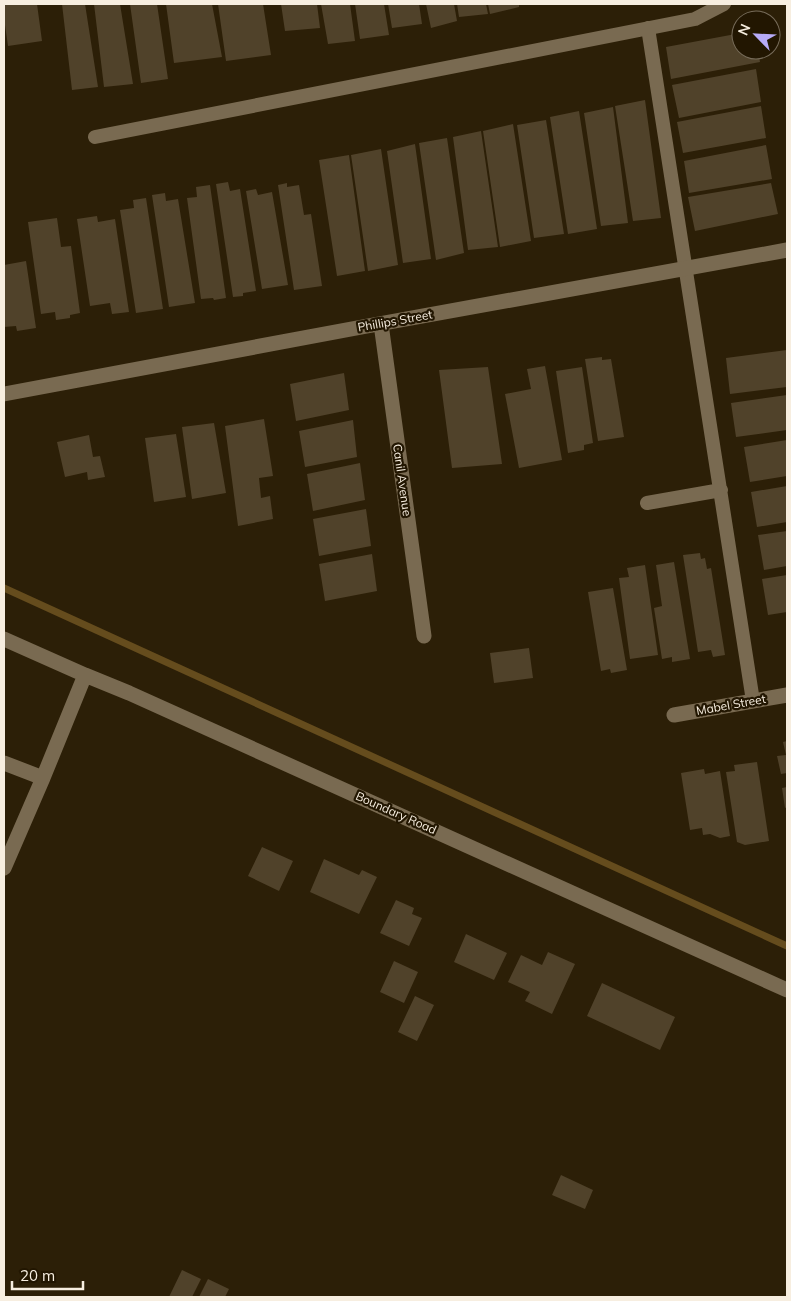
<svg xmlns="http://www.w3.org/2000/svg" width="791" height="1301" font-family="Mulish,sans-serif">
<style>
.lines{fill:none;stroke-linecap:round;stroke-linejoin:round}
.stream{stroke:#654c1d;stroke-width:7}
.building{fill:#50422a}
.lane{stroke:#796a51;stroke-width:14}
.street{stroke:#796a51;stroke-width:15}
.labels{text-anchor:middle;stroke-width:4.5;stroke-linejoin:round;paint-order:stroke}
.street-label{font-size:12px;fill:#f7eee0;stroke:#221601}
</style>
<rect width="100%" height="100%" fill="#2c1f07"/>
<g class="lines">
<path class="stream" d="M4 588 787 946"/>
</g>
<path class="building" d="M4 4H37L42 41 8 46 4 18Z
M62 4H85L98 87 72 90Z
M94 4H120L133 84 104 87Z
M130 4H157L168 79 141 83Z
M166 4H212L222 57 174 63Z
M218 4H263L271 55 226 61Z
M281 4H317L320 28 285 31Z
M321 4H350L355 41 328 44Z
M355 4H384L389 35 360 39Z
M388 4H419L422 24 392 28Z
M426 4H454L457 21 431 28Z
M457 4H486L488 14 459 17Z
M488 4H519V7L490 14Z
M741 33V50H758L760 62 671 79 666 47Z
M756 69 761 102 679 118 672 85Z
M645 100 661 218 633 221 615 106Z
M761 106 766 138 683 153 677 122Z
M613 107 628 223 601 226 584 113Z
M579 111 597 229 568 234 550 117Z
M546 120 564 234 534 238 517 125Z
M513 124 531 241 500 247 483 131Z
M481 131 498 247 468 250 453 137Z
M447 138 464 253 436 260 419 143Z
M415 144 431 259 403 263 387 151Z
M766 145 772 179 689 193 684 161Z
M381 149 398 265 368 271 351 155Z
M349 155 365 271 337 276 319 160Z
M228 182 230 191 240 189 256 291 243 293V296L233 297 216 184Z
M287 183V187L299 185 304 215 311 214 322 286 294 290 278 185Z
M771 183 778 214 695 231 688 197Z
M210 185 226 298 214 300 213 298 201 299 187 198 197 197 196 187Z
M256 189 258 195 272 192 288 285 262 289 246 191Z
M165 193 166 201 178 199 195 303 169 307 152 195Z
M146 198 163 309 136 313 120 210 134 208 133 200Z
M97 216 98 222 115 219 129 312 112 314 110 303 90 306 77 219Z
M57 218 61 247 71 246 80 313 70 315V318L56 320 55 312 41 314 28 222Z
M26 261 36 328 17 331 16 326 4 327V265Z
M787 350V387L730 394 726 358Z
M602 357V360L611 359 624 437 598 441 585 359Z
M545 366 562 460 519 468 505 394 531 389 527 369Z
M488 367 502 464 452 468 439 370Z
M582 367 593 443 584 445V450L568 453 556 371Z
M344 373 349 410 296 421 290 384Z
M787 395V430L736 437 731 403Z
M264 419 273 476 259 478 261 498 270 496 273 519 238 526 225 426Z
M353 420 357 457 305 467 299 431Z
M214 423 226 493 192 499 182 427Z
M176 434 186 497 154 502 145 438Z
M89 435 93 457 100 456 105 477 88 480 87 472 65 477 57 442Z
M787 440V476L750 482 744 447Z
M360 463 365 500 313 511 307 474Z
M787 486V522L757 527 751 492Z
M366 509 371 546 319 556 313 519Z
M787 531V566L764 570 758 535Z
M700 553 701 559 705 558 707 569 711 568 725 655 713 657 711 650 698 652 683 555Z
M372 554 377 591 325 601 319 564Z
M674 562 690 659 672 662V657L662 659 654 608 662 606 656 565Z
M645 565 658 655 630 659 619 578 629 577 627 568Z
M787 575V612L768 615 762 579Z
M613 588 627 670 611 673 610 669 601 671 588 592Z
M529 648 533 678 494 683 490 653Z
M787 741V773L781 774 777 756 786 755 783 742Z
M757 762 769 841 745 845 737 842 726 772 735 771 734 765Z
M704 769 705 774 720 771 730 836 720 838 710 834 703 835 702 828 690 830 681 773Z
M787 787V807L785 808 782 788Z
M262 847 293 861 279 891 248 876Z
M324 859 359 875 362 870 377 877 359 914 310 892Z
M396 900 414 908 412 914 422 918 409 946 380 933Z
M466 934 507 953 494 980 454 962Z
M548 952 575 964 552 1014 525 1001 530 992 508 982 521 955 542 965Z
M394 961 418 972 404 1003 380 992Z
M602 983 675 1017 660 1050 587 1016Z
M415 996 434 1005 417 1041 398 1032Z
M561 1175 593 1190 585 1209 552 1195Z
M182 1270 201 1279 192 1297H169Z
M208 1279 229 1289 225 1297H199Z"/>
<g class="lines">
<path class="lane" d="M648 28 753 701
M95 137 695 19 724 4
M647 503 721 490"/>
<path class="street" d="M381 324 424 636
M4 394 362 327 787 250
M4 639 85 675 129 693 787 990
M674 715 787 695
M4 763 43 778 85 675
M4 868 43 778"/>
</g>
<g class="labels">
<g class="street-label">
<text transform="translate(395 321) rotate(-10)" y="4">Phillips Street</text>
<text transform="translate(402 480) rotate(82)" y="4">Canil Avenue</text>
<text transform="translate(731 705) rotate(-10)" y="4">Mabel Street</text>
<text transform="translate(396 813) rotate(24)" y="4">Boundary Road</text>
</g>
</g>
<rect width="791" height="1301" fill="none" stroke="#f7eee0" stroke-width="10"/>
<g transform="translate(756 35) rotate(294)"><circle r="24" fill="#221601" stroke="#776c5a"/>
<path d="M0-4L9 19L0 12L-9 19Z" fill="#b7abf8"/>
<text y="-8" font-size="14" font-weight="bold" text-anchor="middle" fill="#f7eee0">N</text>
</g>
<path d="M12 1281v8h71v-8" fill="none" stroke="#f7eee0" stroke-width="2.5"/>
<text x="20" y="1281" font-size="15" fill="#f7eee0" stroke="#221601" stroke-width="4" paint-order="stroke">20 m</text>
</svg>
